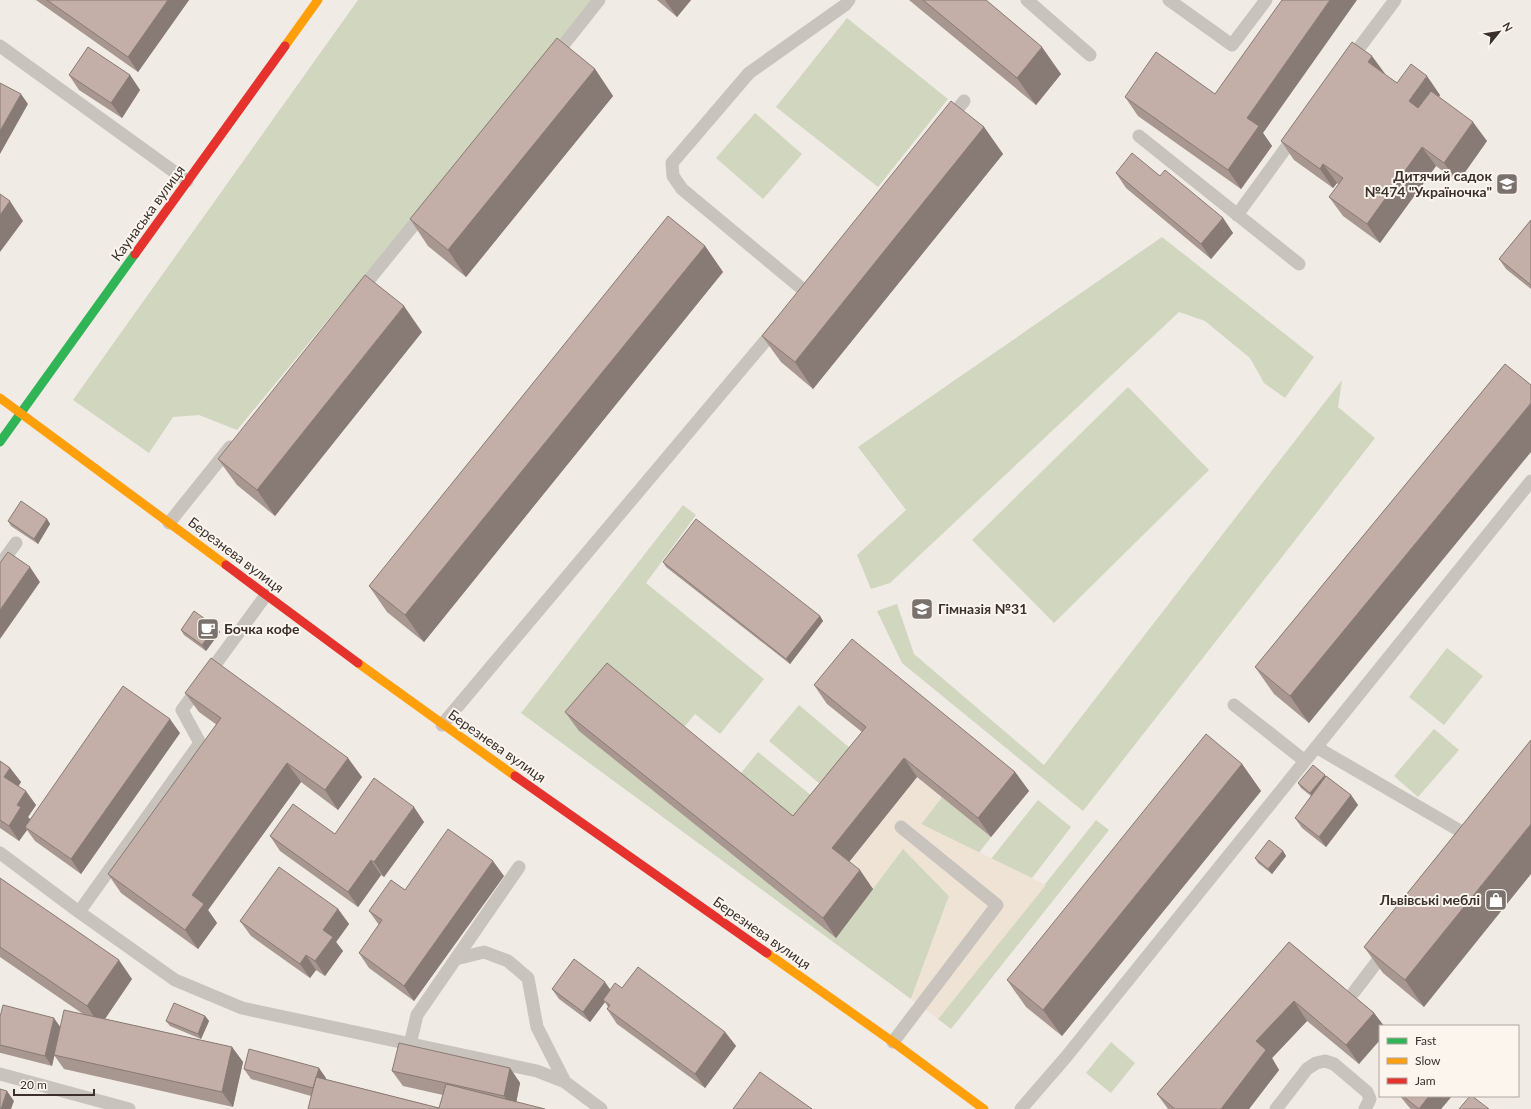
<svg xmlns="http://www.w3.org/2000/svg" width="1531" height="1109" font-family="Lato,sans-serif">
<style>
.green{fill:#d1d6bf}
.plaza{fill:#eee3d5}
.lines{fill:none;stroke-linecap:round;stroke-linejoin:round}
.lane{stroke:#c9c3be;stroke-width:13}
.fast{stroke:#30b455;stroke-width:9}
.slow{stroke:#ff9f0a;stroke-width:9}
.jam{stroke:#e5322d;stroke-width:9}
.wall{fill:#a89690}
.shaded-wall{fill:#887a75}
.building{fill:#c3afa7;stroke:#887a75}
.labels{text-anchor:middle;stroke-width:4;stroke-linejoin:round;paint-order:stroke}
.poi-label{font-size:14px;font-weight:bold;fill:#3b302b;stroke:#fbf5ee;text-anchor:end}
.street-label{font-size:14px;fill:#3b302b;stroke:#fbf5ee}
</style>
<rect width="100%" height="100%" fill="#f0ebe5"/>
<path class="green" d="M358 0H592L237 430 199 415 173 417 149 453 73 400Z
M847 18 948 99 878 187 776 107Z
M755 113 802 154 763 199 716 158Z
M1162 237 1314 357 1285 398 1264 383 1250 358 1205 321 1179 312 890 583 871 589 857 555 906 510 858 447Z
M1342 380 1338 407 1375 438 1083 811 902 663 877 611 897 604 914 654 1044 765Z
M1128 387 1209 470 1054 623 972 540Z
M683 505 696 515 646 583 764 679 720 734 695 714 680 732 836 937 903 848 949 896 911 999 521 713Z
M1447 648 1483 676 1444 725 1409 697Z
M799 705 857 754 827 790 769 741Z
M1434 729 1459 750 1418 797 1394 776Z
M758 752 828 809 807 835 737 778Z
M942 797 991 837 979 853 921 824Z
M1038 800 1071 827 1032 878 991 859Z
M1096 820 1109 830 951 1029 938 1019Z
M1111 1042 1135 1063 1111 1093 1086 1073Z"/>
<path class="plaza" d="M917 777 942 797 921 824 1046 885 938 1019 911 999 949 896 903 849 873 889 845 867Z"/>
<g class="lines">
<path class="lane" d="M1027 0 1090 55
M1169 0 1232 45 1266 0
M0 46 187 181
M553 58 599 0
M1350 60 1395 0
M948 121 964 101
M1139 136 1299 264
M1237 215 1296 134
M359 292 425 211
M806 292 682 189 673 176 672 163 749 73 845 5 849 0
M169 523 230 447
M0 565 16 543
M1234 705 1305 761
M442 725 777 327
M1316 747 1474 839
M0 853 79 912 175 980 242 1008 537 1071 565 1082 601 1109
M79 912 200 743 182 710 266 595
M456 959 484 952 508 961 528 978 537 1027 565 1082
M1354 992 1386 950
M893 1042 997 905 901 827
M410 1044 417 1015 519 867
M0 1074 129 1109
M1021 1109 1066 1057 1531 481
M1276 1109 1307 1069 1316 1063 1325 1061 1334 1064 1367 1092 1370 1099 1365 1109"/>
<path class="fast" d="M0 442 135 254"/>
<path class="slow" d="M285 46 318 0
M0 398 226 565
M358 663 515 776
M767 953 893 1042 984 1109"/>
<path class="jam" d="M135 254 285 46
M226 565 358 663
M515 776 767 953"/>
</g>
<path class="wall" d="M36 0H189L138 72Z
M657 0H691L677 17Z
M909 0H986L1061 74 1036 105Z
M595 69 613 96 466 277 428 246 410 219Z
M69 75H130L140 90 122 118 79 90Z
M1386 75 1397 83 1440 95 1439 97 1487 141 1458 182 1436 166 1380 243 1343 216 1329 197 1339 185 1337 183 1333 188 1294 160 1281 141Z
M1125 97 1263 133 1272 146 1241 189 1138 116Z
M984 127 1003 154 813 389 781 362 762 336Z
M1116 173 1160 176 1223 218 1233 233 1211 259 1126 188Z
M1531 220V289L1506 269 1499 259Z
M705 246 723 272 424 642 387 612 369 586Z
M422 332 275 516 237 485 218 459Z
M1505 364 1309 723 1274 694 1255 667Z
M47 519 50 524 38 544 11 526 8 521Z
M663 562 820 616 823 621 790 664 666 567Z
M216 627 220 632 206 651 184 635 181 630Z
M814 685 1015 772 1029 791 991 837 917 777 849 862 873 889 836 938 579 731 565 712 793 816 862 732 827 704Z
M185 693 362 777 338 810 301 782 208 910 217 923 198 949 121 893 108 874 217 725 199 712Z
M180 733 81 874 35 841 27 830 19 841 0 828V761L10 768 21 782 18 786 36 805 28 817 30 819Z
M1531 740 1424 1007 1383 973 1364 947Z
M1242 764 1261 791 1062 1036 1026 1007 1007 980Z
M1326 776 1351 795 1358 805 1326 847 1302 828 1295 818 1311 796 1301 788 1298 783Z
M424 822 384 877 381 875 358 907 280 851 270 836 335 834Z
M1283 851 1286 856 1272 874 1258 863 1255 858Z
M504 876 414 1001 369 968 359 953 379 925 369 911Z
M0 878 132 979 105 1019 232 1047 243 1062 233 1107 64 1069 54 1055 52 1066 1 1053H0V1017L60 1027 83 1014 0 957Z
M338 909 349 924 336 942 343 951 325 976 316 970 310 978 251 936 240 921Z
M1289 942 1374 1013 1384 1026H1380L1359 1064 1307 1021 1272 1058 1279 1070 1249 1109H1168L1157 1094Z
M622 988 725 1032 736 1046 705 1088 617 1024 607 1009 608 1007 605 1002 590 1022 559 999 552 989 610 990Z
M205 1016 209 1021 201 1039 170 1026 166 1021Z
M510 1068 520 1083 516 1102 545 1109H308L311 1096 251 1079 244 1069 326 1078 325 1079 439 1108 443 1095 403 1086 392 1071Z
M1400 1096H1452L1441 1109H1411L1408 1106Z"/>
<path class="shaded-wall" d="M168 0H189L138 72 128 57Z
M665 0H691L677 17Z
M1330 0H1357L1263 133 1272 146 1241 189 1228 170 1247 118Z
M1042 47 1061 74 1036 105 1017 78Z
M1372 56 1386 75 1368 62Z
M595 69 613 96 466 277 448 250Z
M130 75 140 90 122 118 111 103Z
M1427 76 1440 95 1422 120 1409 101Z
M21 94 28 104 0 154V131Z
M1473 122 1487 141 1458 182 1444 163Z
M984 127 1003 154 813 389 795 362Z
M1422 147 1436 166 1380 243 1367 224Z
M1323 164 1337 183 1333 188 1320 169Z
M10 201 23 221 0 252V215Z
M1223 218 1233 233 1211 259 1201 244Z
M705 246 723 272 424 642 405 615Z
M404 306 422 332 275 516 257 490Z
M1531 403V452L1309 723 1290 696Z
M47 519 50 524 38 544 34 539Z
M30 567 40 582 0 639V610Z
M820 616 823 621 790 664 786 659Z
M216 627 220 632 206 651 202 645Z
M170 719 180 733 81 874 71 859Z
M348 758 362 777 338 810 325 790Z
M904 758 917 777 845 867 832 848Z
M287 763 301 782 208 910 217 923 198 949 185 930 192 895Z
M1242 764 1261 791 1062 1036 1043 1010Z
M10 768 21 782 15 792 4 777Z
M1015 772 1029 791 991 837 978 818Z
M1325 775 1329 780 1314 798 1310 793Z
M26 791 36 805 28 817 32 822 25 827 27 830 19 841 9 826 17 805Z
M1351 795 1358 805 1326 847 1319 837Z
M414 807 424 822 384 877 374 862Z
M1531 824V874L1424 1007 1405 980Z
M1283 851 1286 856 1272 874 1268 869Z
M371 860 381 875 358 907 348 892Z
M493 861 504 876 414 1001 404 986Z
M860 870 873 889 836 938 823 918Z
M338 909 349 924 336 942 343 951 325 976 315 961 323 930Z
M306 955 316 970 310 978 300 964Z
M119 960 132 979 100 1026 87 1006Z
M605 982 612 992 603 1000 605 1002 590 1022 583 1012Z
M1294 1001 1307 1021 1272 1058 1279 1070 1249 1109H1221L1256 1041Z
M1374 1013 1384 1026H1380V1040L1359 1064 1346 1045Z
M205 1016 209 1021 201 1039 198 1034Z
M54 1018 61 1028 52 1066 45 1056Z
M725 1032 736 1046 705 1088 695 1074Z
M232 1047 243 1062 233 1107 222 1092Z
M319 1068 326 1078 320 1098 313 1088Z
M510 1068 520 1083 515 1109H513L504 1096Z
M7 1091 14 1101 11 1109H1Z
M1429 1096H1452L1441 1109H1419Z"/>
<path class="building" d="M47 0H168L128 57Z
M923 0H986L1042 47 1017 78Z
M1282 0H1330L1247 118 1259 126 1228 170 1125 97 1156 52 1215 94Z
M557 38 595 69 448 250 410 219Z
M1352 42 1372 56 1368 62 1397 83 1411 64 1427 76 1409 101 1418 108 1431 91 1473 122 1444 163 1422 147 1367 224 1329 197 1343 178 1323 164 1320 169 1281 141Z
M88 47 130 75 111 103 69 75Z
M0 83 21 94 0 131Z
M951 101 984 127 795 362 762 336Z
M1132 153 1160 176 1165 170 1223 218 1201 244 1116 173Z
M0 194 10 201 0 215Z
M668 216 705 246 405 615 369 586Z
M1531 220V285L1499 259Z
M365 275 404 306 257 490 218 459Z
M1505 364 1531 385V403L1290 696 1255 667Z
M21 501 47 519 34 539 8 521Z
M696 519 820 616 786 659 663 562Z
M8 552 30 567 0 610V563Z
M194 611 216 627 202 645 181 630Z
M852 639 1015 772 978 818 904 758 832 848 860 870 823 918 565 712 607 663 793 816 866 727 814 685Z
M211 658 348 758 325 790 287 763 192 895 204 904 185 930 108 874 221 718 185 693Z
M123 686 170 719 71 859 25 827Z
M1206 734 1242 764 1043 1010 1007 980Z
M1531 740V824L1405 980 1364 947Z
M0 761 10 768 4 777 26 791 17 805 21 807 9 826 0 820Z
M1313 765 1325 775 1310 793 1298 783Z
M1326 776 1351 795 1319 837 1295 818Z
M374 778 414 807 374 862 371 860 348 892 270 836 293 804 335 834Z
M448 829 493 861 404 986 359 953 382 920 369 911 391 880 405 890Z
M1269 840 1283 851 1268 869 1255 858Z
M279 867 338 909 323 930 333 937 315 961 306 955 300 964 240 921Z
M0 878 119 960 87 1006 0 947Z
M1289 942 1374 1013 1346 1045 1294 1001 1256 1041 1266 1050 1221 1109H1175L1157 1094Z
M574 959 605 982 583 1012 552 989Z
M638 967 725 1032 695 1074 607 1009 610 1005 603 1000 615 983 622 988Z
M174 1003 205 1016 198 1034 166 1021Z
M3 1005 54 1018 45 1056 0 1045V1017Z
M64 1010 232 1047 222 1092 54 1055Z
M399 1043 510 1068 504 1096 392 1071Z
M249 1049 319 1068 313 1088 244 1069Z
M760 1072 812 1109H733Z
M316 1077 439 1108 446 1084 545 1109H308Z
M0 1089 7 1091 1 1109H0Z
M1403 1096H1429L1419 1109Z
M1470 1096H1472L1489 1109H1459Z"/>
<defs>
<g id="school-square" transform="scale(1.15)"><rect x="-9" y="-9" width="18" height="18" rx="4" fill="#7a716c" stroke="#fbf5ee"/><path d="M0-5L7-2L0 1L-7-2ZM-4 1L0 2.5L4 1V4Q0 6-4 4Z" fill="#fff"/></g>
<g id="cafe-square" transform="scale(1.15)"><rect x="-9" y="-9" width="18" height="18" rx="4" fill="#7a716c" stroke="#fbf5ee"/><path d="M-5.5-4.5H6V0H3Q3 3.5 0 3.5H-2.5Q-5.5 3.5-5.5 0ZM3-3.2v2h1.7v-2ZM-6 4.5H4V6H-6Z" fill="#fff"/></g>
<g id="shop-square" transform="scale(1.15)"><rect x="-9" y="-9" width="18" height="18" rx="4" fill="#7a716c" stroke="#fbf5ee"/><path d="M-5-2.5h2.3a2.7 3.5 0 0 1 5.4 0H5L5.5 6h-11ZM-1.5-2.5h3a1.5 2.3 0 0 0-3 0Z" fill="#fff"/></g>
</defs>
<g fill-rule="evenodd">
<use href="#school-square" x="1507" y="184"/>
<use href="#school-square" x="922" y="609"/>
<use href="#cafe-square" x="208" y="629"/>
<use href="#shop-square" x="1496" y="900"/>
</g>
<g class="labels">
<g class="poi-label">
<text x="1492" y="181">Дитячий садок<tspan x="1492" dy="16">№474 "Україночка"</tspan></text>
<text x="938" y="614" text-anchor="start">Гімназія №31</text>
<text x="224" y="634" text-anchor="start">Бочка кофе</text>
<text x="1480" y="905">Львівські меблі</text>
</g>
<g class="street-label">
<text transform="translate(148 213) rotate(-54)" y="5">Каунаська вулиця</text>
<text transform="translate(236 555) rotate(37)" y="5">Березнева вулиця</text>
<text transform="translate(497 746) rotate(35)" y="5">Березнева вулиця</text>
<text transform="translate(762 933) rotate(35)" y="5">Березнева вулиця</text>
</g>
</g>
<rect x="1379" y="1025" width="140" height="72" fill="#fbf5ee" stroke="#aea6a0"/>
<rect x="1387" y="1038" width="20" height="6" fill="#30b455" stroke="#aea6a0"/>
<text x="1415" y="1045" font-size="12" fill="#3b302b">Fast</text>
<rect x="1387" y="1058" width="20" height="6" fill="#ff9f0a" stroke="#aea6a0"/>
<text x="1415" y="1065" font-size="12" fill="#3b302b">Slow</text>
<rect x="1387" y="1078" width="20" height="6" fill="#e5322d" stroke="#aea6a0"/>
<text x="1415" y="1085" font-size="12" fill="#3b302b">Jam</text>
<g transform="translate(1499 32) rotate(60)" stroke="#fbf5ee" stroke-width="3" paint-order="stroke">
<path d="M0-3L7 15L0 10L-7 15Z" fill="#3b302b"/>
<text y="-6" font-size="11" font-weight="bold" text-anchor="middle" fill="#3b302b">N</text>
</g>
<path d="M14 1089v6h80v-6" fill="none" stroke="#3b302b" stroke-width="2"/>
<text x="20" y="1089" font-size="12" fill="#3b302b" stroke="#fbf5ee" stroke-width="3" paint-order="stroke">20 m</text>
</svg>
